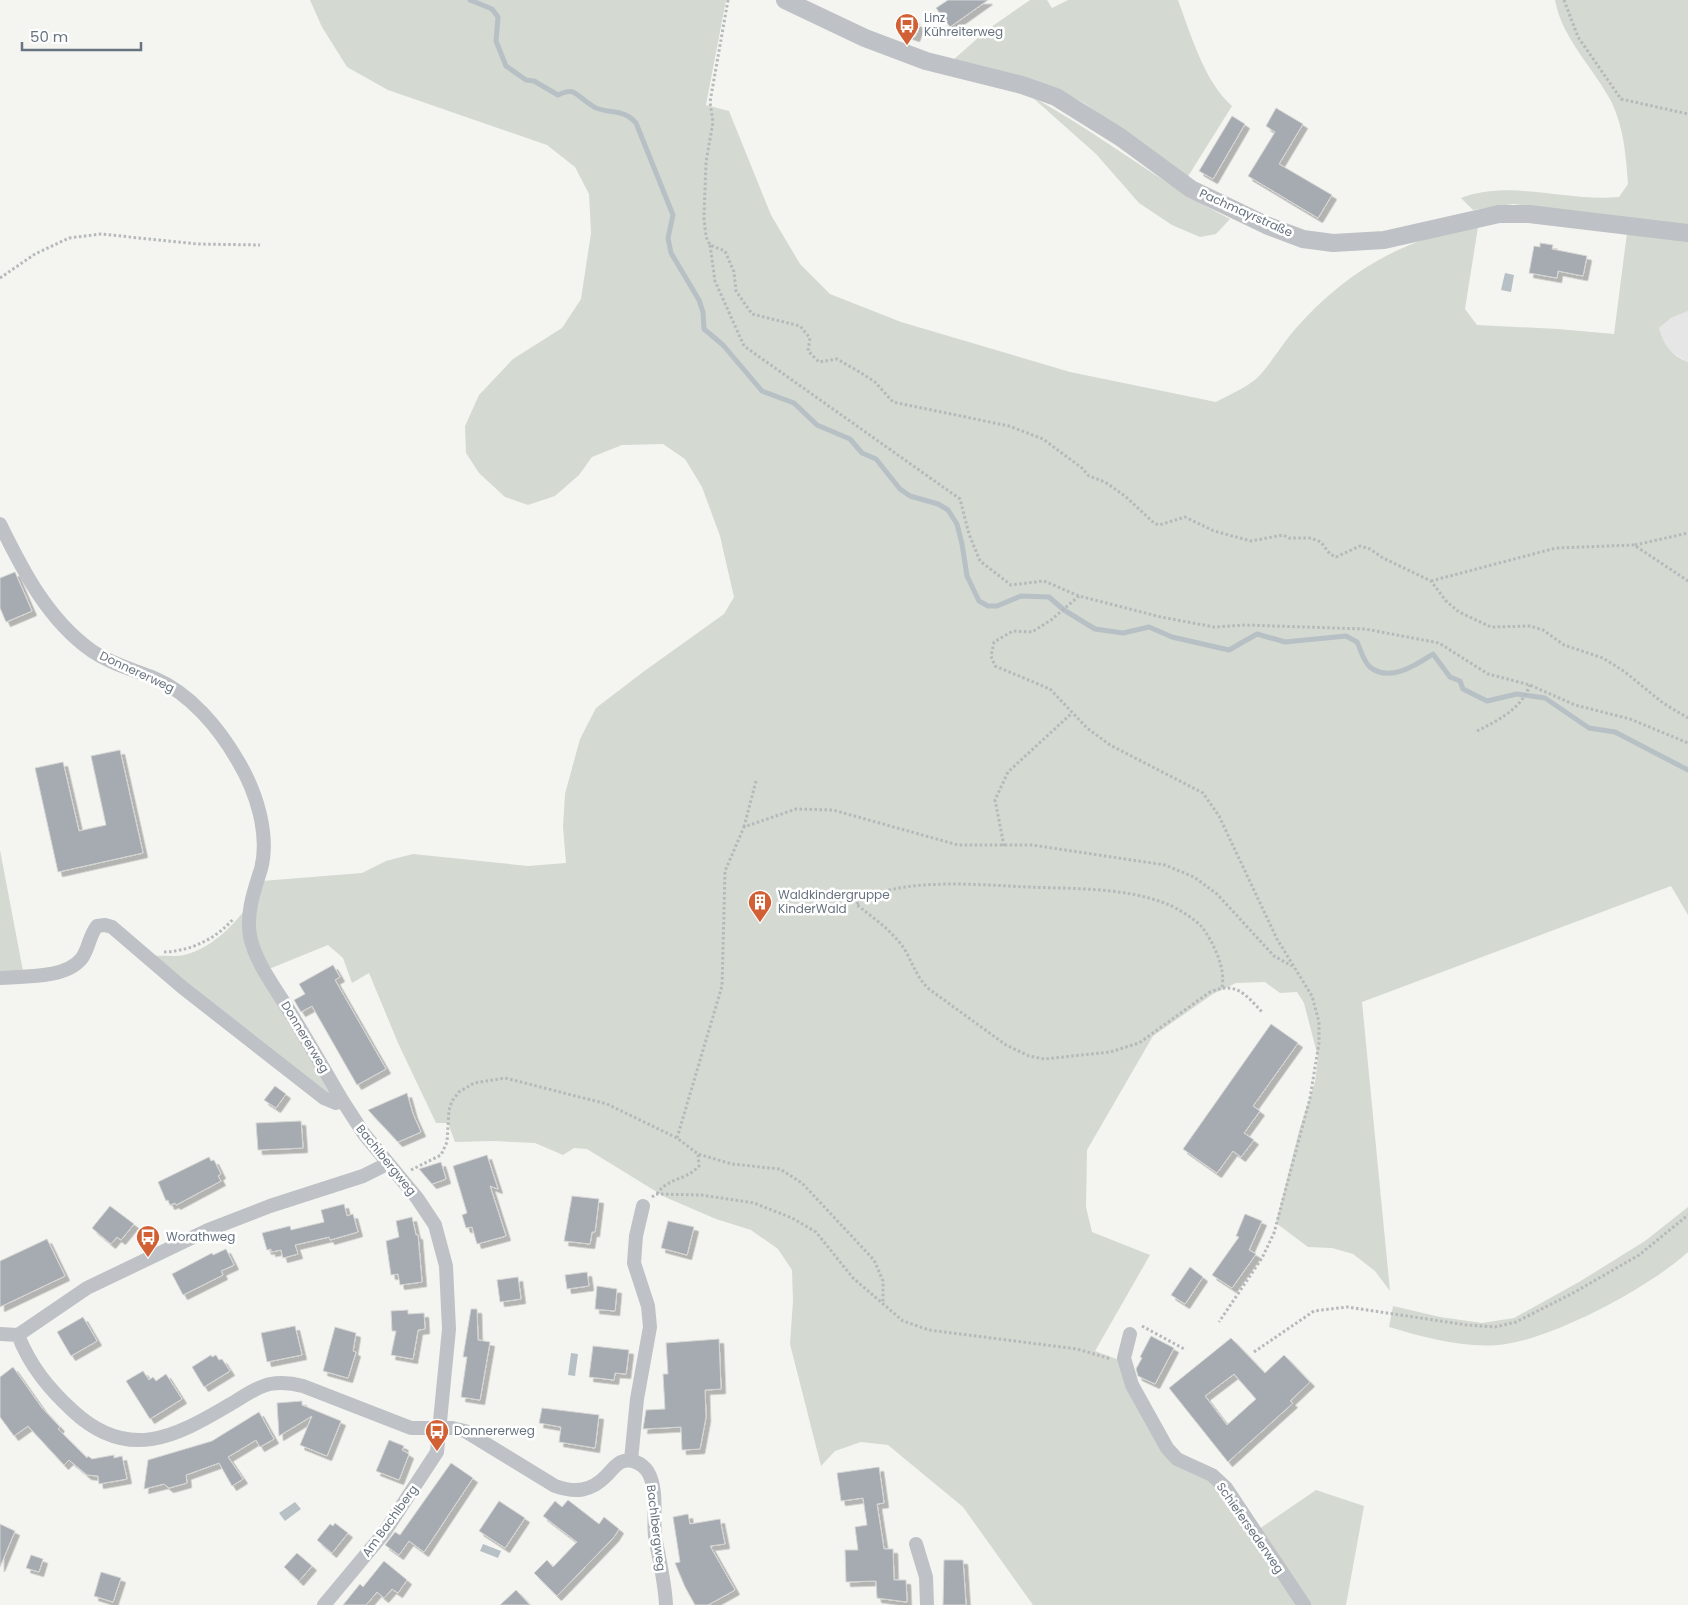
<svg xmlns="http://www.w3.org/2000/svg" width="1688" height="1605" font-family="Poppins,sans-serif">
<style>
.built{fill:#e5e6e5}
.green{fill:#d4d9d1}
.water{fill:#b7c0c5}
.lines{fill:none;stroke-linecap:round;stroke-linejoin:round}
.stream{stroke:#b7c0c5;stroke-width:5}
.building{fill:#a5abb1;stroke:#d6d6d4;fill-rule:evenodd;filter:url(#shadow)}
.path{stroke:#b6b9bb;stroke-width:3;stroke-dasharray:2.5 2.5;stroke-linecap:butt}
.minor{stroke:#bec1c5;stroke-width:14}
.tertiary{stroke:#bec1c5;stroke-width:18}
.labels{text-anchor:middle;stroke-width:5;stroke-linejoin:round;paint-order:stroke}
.poi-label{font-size:12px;fill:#67737f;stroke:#fff;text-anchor:start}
.street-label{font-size:12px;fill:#67737f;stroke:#fff}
</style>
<defs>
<filter id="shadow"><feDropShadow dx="4.5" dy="4.5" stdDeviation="0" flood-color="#0004"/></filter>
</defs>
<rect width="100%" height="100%" fill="#f4f5f1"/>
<path class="built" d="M1688 311V362L1668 350 1661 338 1659 328 1671 318Z"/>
<path class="green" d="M310 0H726L706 105 729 111 771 215 800 264 830 294 901 322 1070 372 1216 402C1229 395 1245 388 1256 379 1271 364 1282 344 1296 328 1346 272 1404 237 1478 227L1465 309 1477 325 1558 329 1614 334 1627 233 1688 241V311L1671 318 1659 328C1663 345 1672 356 1688 362V915L1671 886 1362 1002 1390 1291 1375 1271 1353 1254 1332 1248 1308 1247 1276 1223 1299 1131 1315 1082 1318 1057 1304 1003 1297 992 1280 993 1265 982 1236 983 1213 994 1153 1036 1087 1150 1086 1207 1092 1232 1150 1255 1095 1351 1130 1364 1133 1379 1177 1454 1194 1464 1259 1529 1316 1490 1364 1506 1346 1605H1033L963 1507 888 1445 861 1442 835 1451 821 1466 790 1344 793 1301 792 1270 778 1249 751 1230 716 1219 665 1197 587 1149 574 1148 563 1155 535 1143 494 1141 455 1142 448 1123H436L398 1043 369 973 352 983 343 958 328 945 269 969 262 955 252 925 262 881 362 873 386 861 413 854 528 866 566 863 563 827 565 794 580 739 596 708 643 672 724 614 734 597 720 536 702 487 685 459 663 444 622 445 592 457 579 475 555 496 528 505 505 497 479 473 466 453 465 426 479 395 513 359 562 328 581 299 591 233 589 194 575 167 547 145 388 90 347 67 322 27Z
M1030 0H1047L1052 8 1068 0H1178C1191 35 1204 81 1232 106L1187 178 1084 103 1056 88 953 60 987 30Z
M1555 0H1688V225L1513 204 1473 210 1461 198C1511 179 1567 202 1619 197L1628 184C1626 156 1624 129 1612 103 1594 68 1562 39 1555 0Z
M1032 97C1101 134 1161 184 1230 219L1216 234 1200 237 1172 225 1139 203 1096 154Z
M0 850 23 971 0 973Z
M248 906 245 922 333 1096 153 956C163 955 174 957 184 955 210 949 232 927 248 906Z
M1688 1207V1252C1650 1287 1550 1341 1498 1345 1462 1348 1423 1337 1389 1327L1393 1306 1440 1317 1482 1323 1514 1318 1579 1282 1645 1241Z"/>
<path class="water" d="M1505 273 1514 275 1511 292 1501 290Z
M571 1353 578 1354 575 1376 568 1375Z
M295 1502 301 1509 285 1521 279 1513Z
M483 1544 501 1551 498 1558 480 1551Z"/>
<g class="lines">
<path class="stream" d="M470 0 492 9 498 17 496 41 506 66 526 80 534 81 558 95C562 93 568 90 573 92 579 95 588 104 596 108 612 114 624 109 636 123L673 215 668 238 671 253 699 300 703 312 704 329 723 345 762 391 794 403 817 425 850 439 862 453 876 459 900 489 910 496 938 504 948 510 957 524 962 544 967 576 979 601 988 606H997L1021 596 1049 597 1064 610 1095 629 1123 633 1149 627 1172 637 1229 650 1257 634 1285 642 1346 636 1357 642C1361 650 1363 661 1370 667 1389 683 1416 665 1433 654L1450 677 1460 681 1463 689 1487 701 1517 694 1545 698 1589 728 1615 732 1688 770"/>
</g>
<path class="building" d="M948 0H988L950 27 936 8Z
M903 18 920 24 915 37 898 31Z
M1276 108 1303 124 1279 164 1332 195 1318 218 1248 176 1275 132 1266 126Z
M1232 116 1245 124 1213 179 1199 171Z
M1540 243 1553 245 1552 249 1587 256 1583 276 1558 271 1557 278 1529 273 1534 246 1540 247Z
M15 572 32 611 6 622 0 608V578Z
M120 750 143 853 58 872 35 768 63 762 79 831 106 825 91 756Z
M333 965 340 977 335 980 386 1069 357 1085 312 1006 301 1012 294 1000 305 994 299 984Z
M1271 1024 1298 1043 1253 1106 1260 1111 1244 1133 1254 1140 1241 1157 1233 1151 1217 1173 1183 1149Z
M275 1086 286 1094 276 1108 264 1100Z
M407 1093 413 1114 421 1132 398 1142 368 1110Z
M301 1121 303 1148 258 1150 256 1123Z
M487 1155 498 1189 490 1186 506 1236 477 1244 472 1227 466 1228 462 1215 467 1213 453 1166Z
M209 1157 211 1161 214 1160 221 1174 218 1176 221 1181 176 1205 175 1203 170 1205 168 1200 166 1201 158 1182Z
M441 1162 446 1179 432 1184 419 1169Z
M572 1196 599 1199 595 1232H592L590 1244 564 1241Z
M344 1204 347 1216 353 1214 358 1232 330 1240 329 1237 295 1245 298 1254 283 1258 281 1250 271 1252V1249L267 1250 262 1233 290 1226 291 1230 324 1222 321 1210Z
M110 1206 134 1224 121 1240 117 1237 111 1244 92 1228Z
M1245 1214 1262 1221 1249 1250 1256 1254 1232 1288 1212 1275 1239 1237 1236 1236Z
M412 1217 416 1235H418L422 1282 400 1285 398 1274 391 1275 386 1241 399 1237 396 1221Z
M668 1221 694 1227 687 1255 661 1248Z
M47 1239 65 1276 0 1307V1261Z
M226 1249 234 1265 221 1271 223 1275 183 1295 172 1274 212 1253 213 1255Z
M1190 1267 1203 1277 1185 1304 1171 1295Z
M587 1272 589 1286 567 1289 565 1275Z
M518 1277 521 1299 500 1302 497 1280Z
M597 1286 617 1289 615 1311 595 1309Z
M471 1309H477L478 1340 490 1342 480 1400 461 1397 467 1357H463Z
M408 1310V1314L424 1313 425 1329 418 1330 413 1359 391 1355 396 1331H392L391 1311Z
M83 1317 97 1341 71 1356 57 1332Z
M295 1326 302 1355 267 1362 261 1333Z
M335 1327 356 1333 353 1351 356 1352 348 1378 323 1371Z
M1151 1336 1174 1348 1155 1384 1138 1376 1136 1369 1142 1358 1140 1357Z
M1231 1338 1265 1373 1284 1355 1310 1382 1290 1401 1293 1403 1228 1462 1169 1388ZM1234 1374 1256 1399 1227 1425 1205 1396Z
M719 1339 721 1389 705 1390 706 1417 700 1449 682 1450 681 1427 643 1429 646 1410 665 1409 663 1374H668L666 1343Z
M593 1346 629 1350 626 1374 615 1373 614 1380 589 1377Z
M211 1355 212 1357 216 1355 219 1360 222 1359 230 1371 204 1387 192 1367Z
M13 1367 42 1408 60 1427 58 1429 87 1458 88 1456 92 1459 114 1455V1458L122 1456 127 1479 99 1484 98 1476 87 1475 69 1460 64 1465 28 1426 14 1436 0 1417V1377Z
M143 1371 149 1380 153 1377 156 1381 166 1374 182 1399 150 1419 126 1381Z
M302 1401V1405L341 1421 327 1456 300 1445 312 1416 279 1436 277 1403Z
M542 1408 599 1415 595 1448 559 1442 561 1427 539 1423Z
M259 1412 274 1439 260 1447 256 1440 228 1457 243 1479 232 1486 219 1463 186 1475 187 1483 169 1488 164 1484 144 1489 148 1460 212 1441Z
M389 1440 404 1446 402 1450 409 1454 399 1480 376 1471Z
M451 1463 473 1478 424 1552 409 1541 399 1555 385 1545 395 1532 400 1535Z
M879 1467 884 1503 877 1504 884 1549H893L894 1580H906L907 1602 877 1598 876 1581 846 1582 845 1550H858L855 1527 867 1525 863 1498 841 1501 837 1473Z
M568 1500 599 1524 604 1517 619 1529 614 1537 557 1596 534 1573 547 1560 553 1567 577 1542 543 1516 555 1501 562 1507Z
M499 1501 525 1518 505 1548 479 1531Z
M688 1514 690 1524 720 1519 725 1544 710 1546 735 1590 708 1605H695L685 1587 675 1563 680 1562 673 1517Z
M335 1523 348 1533 332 1553 317 1540 330 1524 333 1526Z
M0 1524 15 1531 0 1567Z
M297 1553 312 1566 299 1581 284 1567Z
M31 1555 43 1559 39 1572 26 1568Z
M944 1560H963L966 1605H943Z
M384 1561 407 1580 398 1593 392 1589 384 1598 377 1592 366 1605H343L360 1584 363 1587Z
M101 1572 121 1578 113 1602 94 1596Z
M516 1590 530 1605H500Z"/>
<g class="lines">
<path class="path" d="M728 0 710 102 713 122 706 162 704 218 706 237 710 245 725 251 734 272 736 291 752 314 800 326 810 338 808 351 819 362 837 359 858 371 875 382 893 402 1009 426 1043 439 1082 468 1089 476 1105 482 1125 496 1154 523 1159 525 1185 517 1214 531 1251 541 1283 535 1289 538H1311L1321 542 1330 554 1336 557 1360 546 1370 549 1383 558 1431 581 1446 601 1459 612 1491 627 1530 626 1543 630 1564 645 1603 658 1625 672 1663 703 1688 718
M1564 0 1578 37 1621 99 1688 114
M710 245 715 281 744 346 960 499 969 534 980 561 1011 585 1044 581 1079 596 1161 617 1214 627 1246 625 1365 629 1439 643 1488 674 1530 685 1575 705 1630 719 1688 743
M0 278 35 254 69 238 101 234 197 244 260 245
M1635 545 1688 533
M1431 581 1556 548 1634 545 1688 581
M1079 596 1051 620 1032 632 1013 631 994 642 991 656 995 666 1050 689 1087 728 1110 745 1203 793 1219 816 1277 939 1312 996 1319 1022V1043L1310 1098 1274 1233 1262 1258 1219 1322
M1477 731C1499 720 1521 709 1530 685
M744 827 756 781
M1004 846 995 800 1008 772 1072 713
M164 952C191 951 216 939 234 918
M1222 987C1226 968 1213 942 1202 927 1195 919 1177 908 1167 904 1124 887 1074 889 1028 887 985 885 941 881 899 888 883 891 869 896 856 904 873 918 893 931 905 950 913 964 917 978 929 989L1006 1045 1029 1056 1044 1059 1110 1052 1139 1043 1210 992C1236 981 1245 994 1263 1013
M677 1138 722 986 725 871 744 827 796 809 833 810 958 845H1032L1165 865 1194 877 1217 894 1274 956 1292 966
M411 1170 441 1155 447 1142 449 1110 452 1101 459 1092 474 1083 505 1078 607 1104 677 1138 698 1154 732 1164 780 1169 802 1183 874 1260 883 1281V1302
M657 1194C667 1178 687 1180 699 1166L698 1154
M652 1197 656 1194 701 1195 754 1203 792 1218 816 1232 853 1278 903 1321 929 1330 1077 1349 1111 1359
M1142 1326 1186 1350
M1254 1352 1314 1311 1347 1307 1467 1325 1495 1327 1516 1322 1575 1292 1639 1255 1688 1215"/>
<path class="minor" d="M0 524C23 571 48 620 92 651 111 664 132 669 154 678 190 693 219 728 238 761 256 791 270 834 261 869 254 891 246 913 250 936 255 962 276 989 290 1012 308 1041 325 1071 342 1100
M0 978C24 976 66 979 82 958 89 948 89 936 97 926L105 925 112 927 182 987 324 1098 336 1103 342 1100 364 1134 417 1198 435 1225 446 1266 449 1329 437 1452 384 1533 324 1605
M0 1334 18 1335 87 1288 208 1230 270 1206 363 1176 387 1164
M1130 1334 1124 1358 1132 1385 1167 1448 1177 1459 1212 1475 1226 1488 1304 1605
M18 1335C30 1366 49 1389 73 1411 128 1462 175 1437 229 1405 242 1398 255 1387 270 1384 281 1382 292 1383 303 1386L411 1428H452L465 1431 555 1486C575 1493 591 1492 607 1475 611 1471 615 1465 621 1462 631 1458 642 1463 648 1472 658 1489 653 1517 655 1536 659 1559 665 1582 666 1605
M631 1460 637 1399 650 1327 648 1306 634 1263 636 1236 643 1206
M916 1544 926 1577 927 1605"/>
<path class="tertiary" d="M785 0 865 38 926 61 1022 85 1056 97 1120 137 1191 189 1266 225 1303 239 1333 243 1384 240 1499 214H1529L1688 233"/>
</g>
<defs>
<g id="bus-pin" transform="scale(1.25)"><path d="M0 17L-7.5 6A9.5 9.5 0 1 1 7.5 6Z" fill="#d16135" stroke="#fff"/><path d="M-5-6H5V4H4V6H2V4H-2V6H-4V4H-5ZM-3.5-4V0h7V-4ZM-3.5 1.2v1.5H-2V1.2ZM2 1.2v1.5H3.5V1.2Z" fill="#fff"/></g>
<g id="building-pin" transform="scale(1.25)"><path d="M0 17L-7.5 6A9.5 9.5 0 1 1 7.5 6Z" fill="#d16135" stroke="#fff"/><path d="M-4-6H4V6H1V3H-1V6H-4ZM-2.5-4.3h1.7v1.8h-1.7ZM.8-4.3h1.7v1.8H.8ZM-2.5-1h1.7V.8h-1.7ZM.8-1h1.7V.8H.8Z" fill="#fff"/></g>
</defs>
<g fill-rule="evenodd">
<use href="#bus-pin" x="907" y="25"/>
<use href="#building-pin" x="760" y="902"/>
<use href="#bus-pin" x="148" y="1237"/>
<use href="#bus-pin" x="437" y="1431"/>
</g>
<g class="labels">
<g class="poi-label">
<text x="924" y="22">Linz<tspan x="924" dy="14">Kühreiterweg</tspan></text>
<text x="778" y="899">Waldkindergruppe<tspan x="778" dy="14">KinderWald</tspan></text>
<text x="166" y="1241">Worathweg</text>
<text x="454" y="1435">Donnererweg</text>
</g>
<g class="street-label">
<text transform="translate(1246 213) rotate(24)" y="4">Pachmayrstraße</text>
<text transform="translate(137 672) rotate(25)" y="4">Donnererweg</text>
<text transform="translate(305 1037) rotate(59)" y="4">Donnererweg</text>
<text transform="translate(386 1160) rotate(51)" y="4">Bachlbergweg</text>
<text transform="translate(390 1521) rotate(-54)" y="4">Am Bachlberg</text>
<text transform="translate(656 1528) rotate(83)" y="4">Bachlbergweg</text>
<text transform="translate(1250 1528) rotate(55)" y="4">Schiefersederweg</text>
</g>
</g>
<path d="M22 42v8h119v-8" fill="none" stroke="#67737f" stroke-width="2.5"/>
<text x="30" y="42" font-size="15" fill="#67737f" stroke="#ffffff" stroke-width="4" paint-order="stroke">50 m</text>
</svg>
